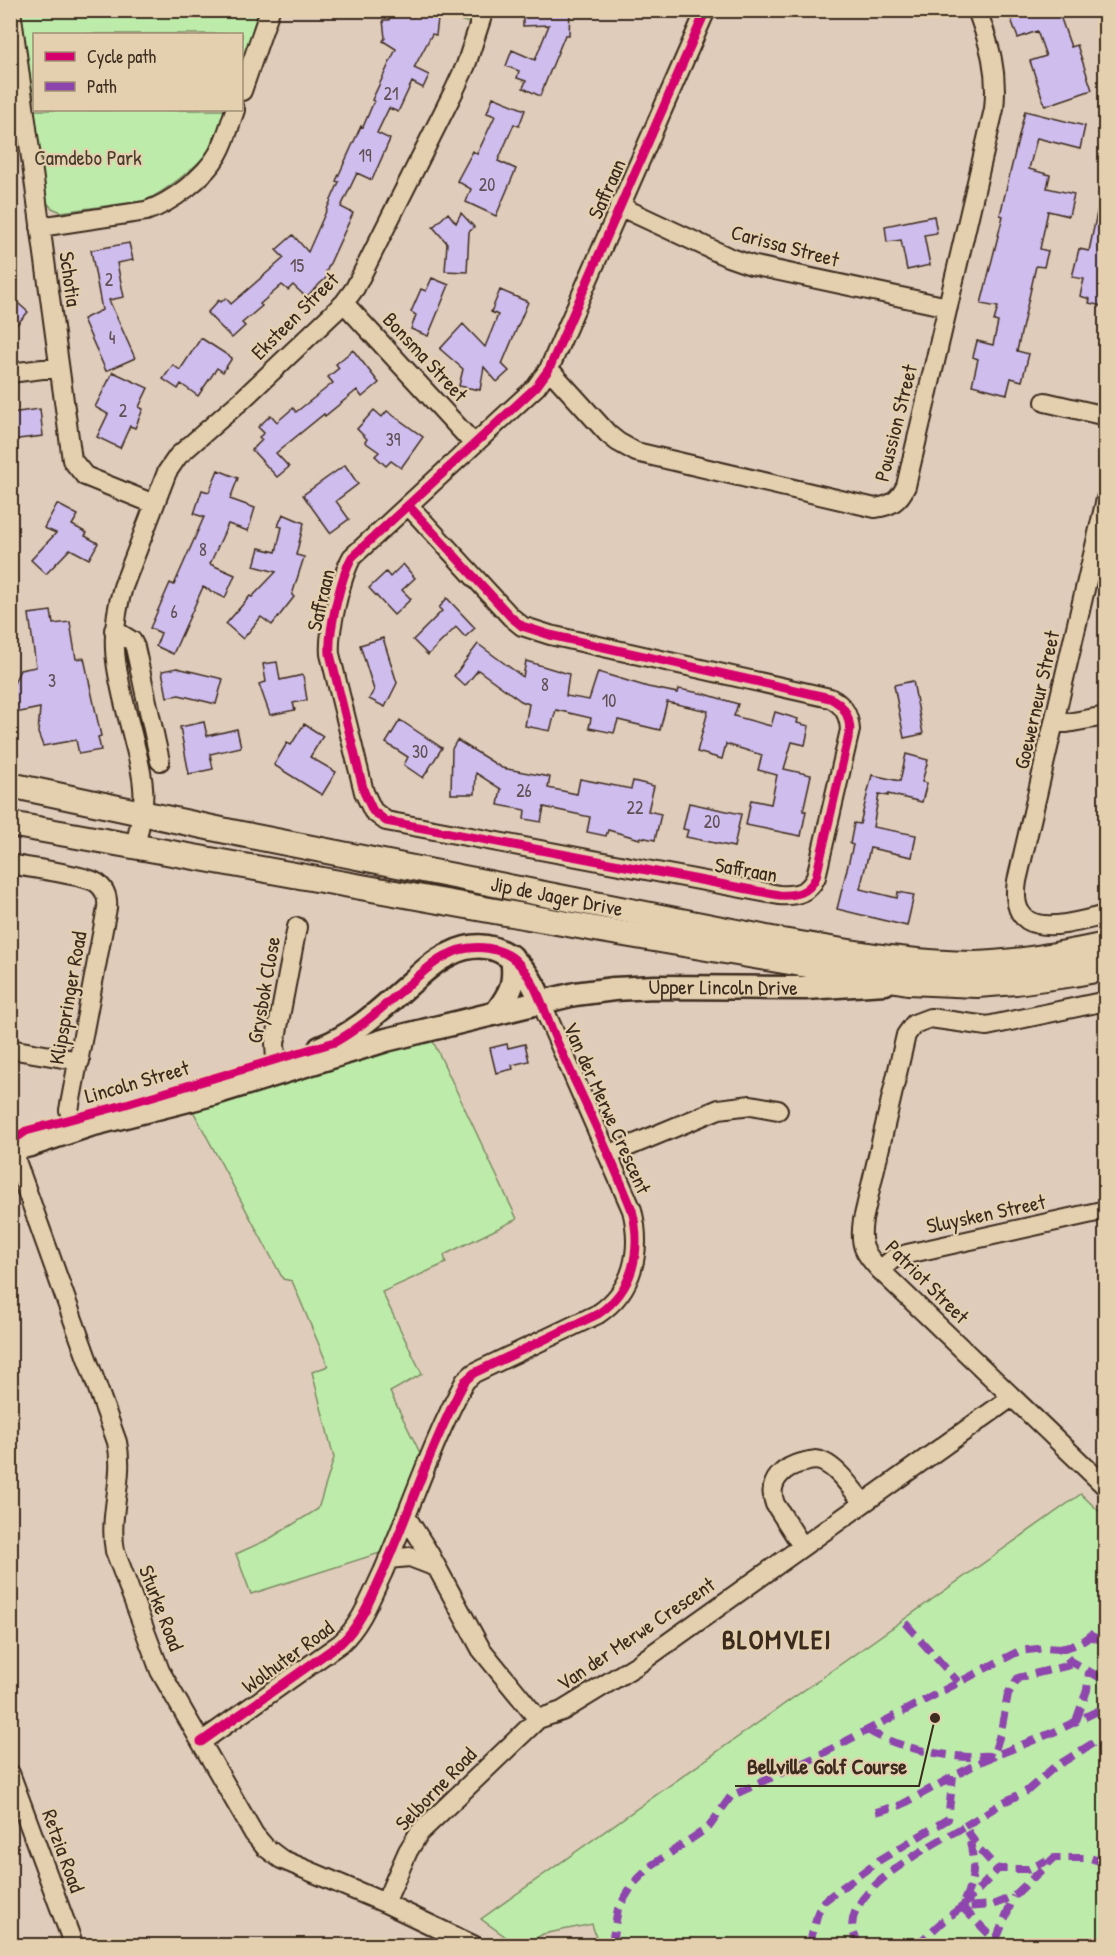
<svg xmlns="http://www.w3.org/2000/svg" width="1116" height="1956" font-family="'Patrick Hand',sans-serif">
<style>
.green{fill:#bdecaa;stroke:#7c8b64;stroke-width:1.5}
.building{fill:#cfbdee;stroke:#3b2a1e;stroke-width:1.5}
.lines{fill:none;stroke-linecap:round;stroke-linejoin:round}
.minor-casing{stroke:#3b2a1e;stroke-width:22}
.tertiary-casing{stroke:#3b2a1e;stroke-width:27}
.secondary-casing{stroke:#3b2a1e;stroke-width:28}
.minor{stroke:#e4d0ae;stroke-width:18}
.tertiary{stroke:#e4d0ae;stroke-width:22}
.secondary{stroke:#e4d0ae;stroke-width:24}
.quiet{stroke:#8e44ad;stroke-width:8;stroke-dasharray:15 8;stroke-linecap:butt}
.cycleway-casing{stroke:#e4d0ae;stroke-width:13}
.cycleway{stroke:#d6006c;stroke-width:9}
.labels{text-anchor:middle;stroke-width:4.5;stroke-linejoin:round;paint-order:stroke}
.number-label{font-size:18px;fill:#604f52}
.park-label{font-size:21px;fill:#483d2c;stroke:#e4d0ae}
.street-label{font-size:21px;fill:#3b2a1e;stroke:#e4d0ae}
.district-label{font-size:27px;font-weight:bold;letter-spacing:1.5px;fill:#3b2a1e;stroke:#e4d0ae}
.leader{fill:none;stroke:#3b2a1e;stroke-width:2}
.callout-dot{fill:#3b2a1e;stroke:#e4d0ae;stroke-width:2}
.callout-label{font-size:22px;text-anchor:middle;font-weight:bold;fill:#3b2a1e;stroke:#e4d0ae;stroke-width:4.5;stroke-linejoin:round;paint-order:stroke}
</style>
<rect width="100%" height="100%" fill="#e0ccbb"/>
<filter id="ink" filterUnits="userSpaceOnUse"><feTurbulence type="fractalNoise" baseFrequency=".0167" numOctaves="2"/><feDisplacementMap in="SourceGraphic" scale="12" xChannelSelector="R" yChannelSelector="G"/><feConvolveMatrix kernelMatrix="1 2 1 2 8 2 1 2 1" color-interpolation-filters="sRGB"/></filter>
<g filter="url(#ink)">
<path class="green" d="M18 11H260L242 63V34H34V110H225C220 124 216 140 207 153 197 167 159 196 143 201L61 212 52 208 44 200Z
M435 11H473L469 23Z
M432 1039 517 1219 444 1255 446 1263 382 1292 422 1374 390 1392 423 1459 383 1552 251 1594 236 1554 269 1539 318 1509 334 1458 312 1372 328 1366 292 1281 283 1279 192 1109Z
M1081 1494 1105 1517V1945L599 1946 592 1924 543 1934 525 1945H517L481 1919Z"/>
<path class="building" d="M414 10 439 11 436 35 432 34 414 68 429 75 423 88 412 82 398 112 389 108 377 133 390 139 372 180 357 173 341 207 353 213 326 272 329 275 306 297 293 285 288 290 282 285 260 304 262 306 242 323 245 326 232 338 207 313 219 300 221 302 226 298 231 304 284 258 276 250 293 235 308 252 339 182 336 181 361 126 363 127 374 101 372 100 396 49 383 41 385 38 383 20H389L390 14 414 16Z
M523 10H570L569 35H565L540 96 523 88 526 81 517 78 519 71 506 66 512 50 535 60 549 25 523 26Z
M1034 10H1058L1071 47 1077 45 1092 90 1045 106 1030 61 1046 56 1037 31 1018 38 1011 19Z
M493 97 525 110 519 126 514 124 498 161 516 169 496 216 466 202 471 189 457 181 473 151 477 154 495 116 487 113Z
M1025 111 1085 126 1080 149 1037 138 1029 169 1050 175 1047 188 1074 194 1069 216 1048 211 1040 249 1048 251 1044 267 1036 266 1017 351 1029 354 1022 381 1011 378 1007 394 972 385 978 359 973 357 977 341 993 345 998 322 994 321 998 307 981 304 1003 216 1000 215Z
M1100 198 1106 199V307L1089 303 1090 299 1080 296 1084 279 1072 277 1079 249 1089 251Z
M448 213 456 223 461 213 474 227 469 232 467 272 445 271 447 243 433 227Z
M934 216 937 233 924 235 930 265 907 270 901 240 887 242 885 226Z
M129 243 133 260 117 263 124 297 109 300 135 358 106 371 83 319 102 310 91 250Z
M432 278 449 285 428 336 411 329 416 315 411 312 421 289 426 291Z
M500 290 528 302 502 364 509 371 497 382 484 367 480 390 459 386 463 369 440 349 463 324 485 347 498 315 491 312Z
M10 296 28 312 10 332Z
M201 338 232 358 223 372 217 368 198 396 181 384 178 389 163 379 173 365 180 370Z
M353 350 379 383 362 397 357 390 325 416 324 414 276 453 289 467 277 477 252 450 262 440 259 437 264 433 258 427 271 415 277 422 293 408 296 412 333 383 328 377 339 368 336 364Z
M113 372 148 388 139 407 143 409 135 428 130 426 120 448 97 437 108 414 95 407Z
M40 409 43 436 10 440V413Z
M374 410 382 417 387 411 423 437 401 468 391 461 386 466 375 456 379 452 365 442 367 439 357 429Z
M345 465 358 484 336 501 349 519 330 533 303 495Z
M218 470 238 478 230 499 255 508 248 531 228 524 210 564 235 575 225 598 203 587 173 654 156 646 161 633 150 628 170 583 174 585 204 517 194 514 202 490 209 492Z
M57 504 78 515 72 525 87 533 85 536 98 543 89 559 70 549 46 574 31 560 56 533 44 528Z
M283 514 304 523 296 555 304 557 292 595 294 597 272 625 261 617 243 639 226 624 250 596 252 597 276 572 254 566 259 548 276 552 282 527 278 526Z
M403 564 415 578 402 590 411 599 394 615 369 588 386 572 390 577Z
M447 598 475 628 465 637 456 627 428 655 413 640 442 611 439 608Z
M51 611 53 624 70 622 76 659 84 658 101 736 98 737 101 750 79 754 76 740 43 746 38 733 40 708 10 714V692L20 670 36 667 29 614Z
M383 638 397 683 385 707 369 699 374 690 360 645Z
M478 644 523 677 526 661 569 674 566 696 589 700 598 672 648 687 678 693 679 689 705 694 738 704 734 716 771 726 775 712 798 719 797 723 809 726 805 745 792 742 784 769 811 775 803 811H806L801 836 746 825 751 800 771 804 777 775 758 770 762 755 726 744 722 759 697 752 708 711 667 702 660 730 618 720 614 733 589 728 591 718 556 710 550 731 525 726 529 704 521 701 478 670 465 686 454 676Z
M277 662 280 680 303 675 307 700 293 703 295 710 270 715 259 684 266 682 263 664Z
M177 668 223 679 216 704 179 695 167 697 162 671Z
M913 681 923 734 904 738 894 685Z
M400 720 442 748 423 778 404 765 408 757 386 743Z
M204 722 207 736 237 729 241 747 210 754 213 769 189 774 180 727Z
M304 724 323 736 310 757 336 772 322 795 274 765 287 743 291 745Z
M457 740 502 768 550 777 548 788 577 794 580 779 631 789 633 781 654 786 648 811 661 814 655 840 641 837 640 839 608 830 606 836 587 832 590 817 544 807 541 822 524 819 525 810 498 805 501 789 476 773 475 794H451L452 749Z
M906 754 928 760 922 782 927 783 922 802 888 794V796L879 794 873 827 916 835 912 857 870 848 860 889 897 898 898 892 914 895 907 926 837 909 853 845 850 844 854 823 860 824 872 775 900 781Z
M689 803 741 814 734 847 686 837 688 830 683 829Z
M507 1044 508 1048 525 1044 529 1061 512 1065 513 1069 496 1073 490 1048Z"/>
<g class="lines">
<g class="minor-casing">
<path id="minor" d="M11 10 72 460 85 476 154 504
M242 91 270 10
M619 206 728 257 751 265 948 307
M40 227 146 211C171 203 205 177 218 154 226 140 230 124 235 110
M344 303 473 443
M549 369 608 434 618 442 636 452 875 508C891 506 899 501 906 486L994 109C998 71 990 46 977 10
M10 373 59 367
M1045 402 1106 416
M1106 499 1017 881C1007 945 1070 923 1106 915
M408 505 511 617 522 626 550 635 830 698C844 705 849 715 850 730L816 877C809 893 796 896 779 895L386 821 373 811 364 792 330 654C328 631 341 577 352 557L536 387 549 369 706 10
M114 630 132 641 135 647 160 761
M1055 723H1067L1106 716
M135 847C139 828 145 807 143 787 142 772 138 757 134 742 120 684 105 647 123 587L167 472 178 456 243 399 344 303 355 288 454 91 466 65 484 10
M10 864C28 868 86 875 97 883 105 889 108 898 107 908L69 1110 75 1131
M1106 1001 987 1026 930 1018 914 1024 906 1035 863 1220C859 1245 864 1253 880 1270L1106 1487
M10 1049 80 1061
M280 1073 276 1060 275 1043 297 927
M10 1144 117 1442C125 1478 108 1514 115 1551L160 1671 254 1834 265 1847 281 1859 385 1903 475 1946
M608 1155 719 1109 751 1105 778 1110
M880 1270 893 1259 907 1254 1106 1210
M407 1518 429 1553 481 1649 538 1719
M802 1546 775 1504C766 1481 784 1466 805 1462 812 1460 817 1459 823 1462 839 1469 852 1490 863 1502
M388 1559 410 1557 436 1567
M201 1742 341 1643C362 1623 371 1597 383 1572 411 1508 432 1442 465 1381L474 1373 598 1314C634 1290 642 1250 632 1210L541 1002
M10 1773 74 1946
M385 1903 408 1851 419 1833 538 1719 562 1711 637 1665 1012 1397"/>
</g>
<g class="tertiary-casing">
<g id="tertiary">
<path d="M496 1013C511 992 516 984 512 957"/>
<path d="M320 1048C357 1034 384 1006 413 981 424 971 436 960 450 954 494 932 526 962 541 1002"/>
<path id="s1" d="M10 1150 30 1145 90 1125 212 1094 386 1040 575 994 614 989 655 987 806 988 885 983"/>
</g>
</g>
<g class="secondary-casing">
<g id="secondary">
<path id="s2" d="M10 785 231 832 782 941C845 951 909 964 974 964 1017 963 1063 954 1106 945"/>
<path d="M10 824 601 930 908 982 977 985 1016 982 1074 974 1106 968"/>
</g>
</g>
<use href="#minor" class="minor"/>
<use href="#tertiary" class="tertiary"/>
<use href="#secondary" class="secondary"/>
<path class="quiet" d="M905 1623 958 1682
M1091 1636 1106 1642
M1060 1649C1086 1643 1087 1639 1106 1621
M1076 1721 1087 1690 1089 1673
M868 1730C891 1746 941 1756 969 1757 978 1757 984 1754 993 1757L1001 1731 1008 1694 1018 1678 1074 1664
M876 1812 901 1805 982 1761 1054 1732 1106 1707
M965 1826 1004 1802 1027 1791 1052 1769 1106 1735
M964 1901C975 1877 975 1867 970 1841
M962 1907 998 1869H1028L1046 1861
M962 1907 1001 1946
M996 1940 1014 1896
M614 1946 613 1937 618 1909 634 1883 652 1865 709 1827 731 1796 812 1759 1019 1651 1046 1648 1060 1649 1070 1661 1106 1681
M809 1946 818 1912 824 1901 878 1861 948 1819 953 1776
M862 1946C818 1902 936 1843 965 1826L978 1848 998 1869
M916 1946 943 1921 962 1907 993 1905 1014 1896 1054 1858H1090L1106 1863"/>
<g class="cycleway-casing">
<path id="cycleway" d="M408 505 511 617 522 626 550 635 830 698C844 705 849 715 850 730L816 877C809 893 796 896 779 895L386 821 373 811 364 792 330 654C328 631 341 577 352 557L536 387 549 369 706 10
M10 1142 26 1131 116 1107 335 1042C362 1027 384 1006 407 986 422 973 438 957 459 950 477 945 500 947 515 960 538 981 545 1016 558 1044 583 1099 610 1154 632 1210 642 1250 634 1290 598 1314L474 1373 465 1381C432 1442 411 1508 383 1572 371 1597 362 1623 341 1643L201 1742"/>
</g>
<use href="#cycleway" class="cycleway"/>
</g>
</g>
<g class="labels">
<g class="number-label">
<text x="391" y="100">21</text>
<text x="365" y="162">19</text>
<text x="487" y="191">20</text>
<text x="297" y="272">15</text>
<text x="109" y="286">2</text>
<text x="112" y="344">4</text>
<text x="123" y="417">2</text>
<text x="393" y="446">39</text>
<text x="203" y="556">8</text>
<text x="174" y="618">6</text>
<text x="52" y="687">3</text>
<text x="545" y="691">8</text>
<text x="609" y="707">10</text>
<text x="420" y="758">30</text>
<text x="524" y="797">26</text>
<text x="635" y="814">22</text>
<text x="712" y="828">20</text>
</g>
<g class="park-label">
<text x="88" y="165">Camdebo Park</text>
</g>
<g class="street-label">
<text transform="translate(607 189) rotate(-66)" y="7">Saffraan</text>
<text transform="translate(785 246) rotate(15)" y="7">Carissa Street</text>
<text transform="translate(70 279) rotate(82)" y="7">Schotia</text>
<text transform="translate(295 316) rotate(-45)" y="7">Eksteen Street</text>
<text transform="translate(425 357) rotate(47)" y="7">Bonsma Street</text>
<text transform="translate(896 423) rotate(-76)" y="7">Poussion Street</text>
<text transform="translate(321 600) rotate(-77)" y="7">Saffraan</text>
<text transform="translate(1037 700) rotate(-77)" y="7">Goewerneur Street</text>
<text transform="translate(746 870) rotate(10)" y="7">Saffraan</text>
<text dy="7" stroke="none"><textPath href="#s2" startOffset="558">Jip de Jager Drive</textPath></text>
<text dy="7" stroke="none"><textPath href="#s1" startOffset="735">Upper Lincoln Drive</textPath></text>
<text transform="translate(264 990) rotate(-80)" y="7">Grysbok Close</text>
<text transform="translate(68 998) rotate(-80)" y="7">Klipspringer Road</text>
<text transform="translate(137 1082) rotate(-16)" y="7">Lincoln Street</text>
<text transform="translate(607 1108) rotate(66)" y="7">Van der Merwe Crescent</text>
<text transform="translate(986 1214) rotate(-12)" y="7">Sluysken Street</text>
<text transform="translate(927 1282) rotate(45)" y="7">Patriot Street</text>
<text transform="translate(161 1608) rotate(69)" y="7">Sturke Road</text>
<text transform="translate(636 1634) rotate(-34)" y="7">Van der Merwe Crescent</text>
<text transform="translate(288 1657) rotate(-36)" y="7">Wolhuter Road</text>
<text transform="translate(436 1789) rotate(-46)" y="7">Selborne Road</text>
<text transform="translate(63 1851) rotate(70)" y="7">Retzia Road</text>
</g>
<g class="district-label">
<text x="777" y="1649">BLOMVLEI</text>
</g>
</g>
<path class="leader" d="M935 1718L919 1786H735"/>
<circle class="callout-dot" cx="935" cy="1718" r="6"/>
<g class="callout-label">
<text x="827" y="1774">Bellville Golf Course</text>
</g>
<rect width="1116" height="1956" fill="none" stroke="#e4d0ae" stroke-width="36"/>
<rect x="18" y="18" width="1080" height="1920" fill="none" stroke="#3b2a1e" stroke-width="2" filter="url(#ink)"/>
<rect x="33" y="33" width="210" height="78" fill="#e4d0ae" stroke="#a08e74" stroke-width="1.5"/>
<rect x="45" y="52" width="30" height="9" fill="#d6006c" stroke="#a08e74" stroke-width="1.5"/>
<text x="87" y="63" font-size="18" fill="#3b2a1e">Cycle path</text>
<rect x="45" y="82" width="30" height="9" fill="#8e44ad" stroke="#a08e74" stroke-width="1.5"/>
<text x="87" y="93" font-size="18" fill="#3b2a1e">Path</text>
</svg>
